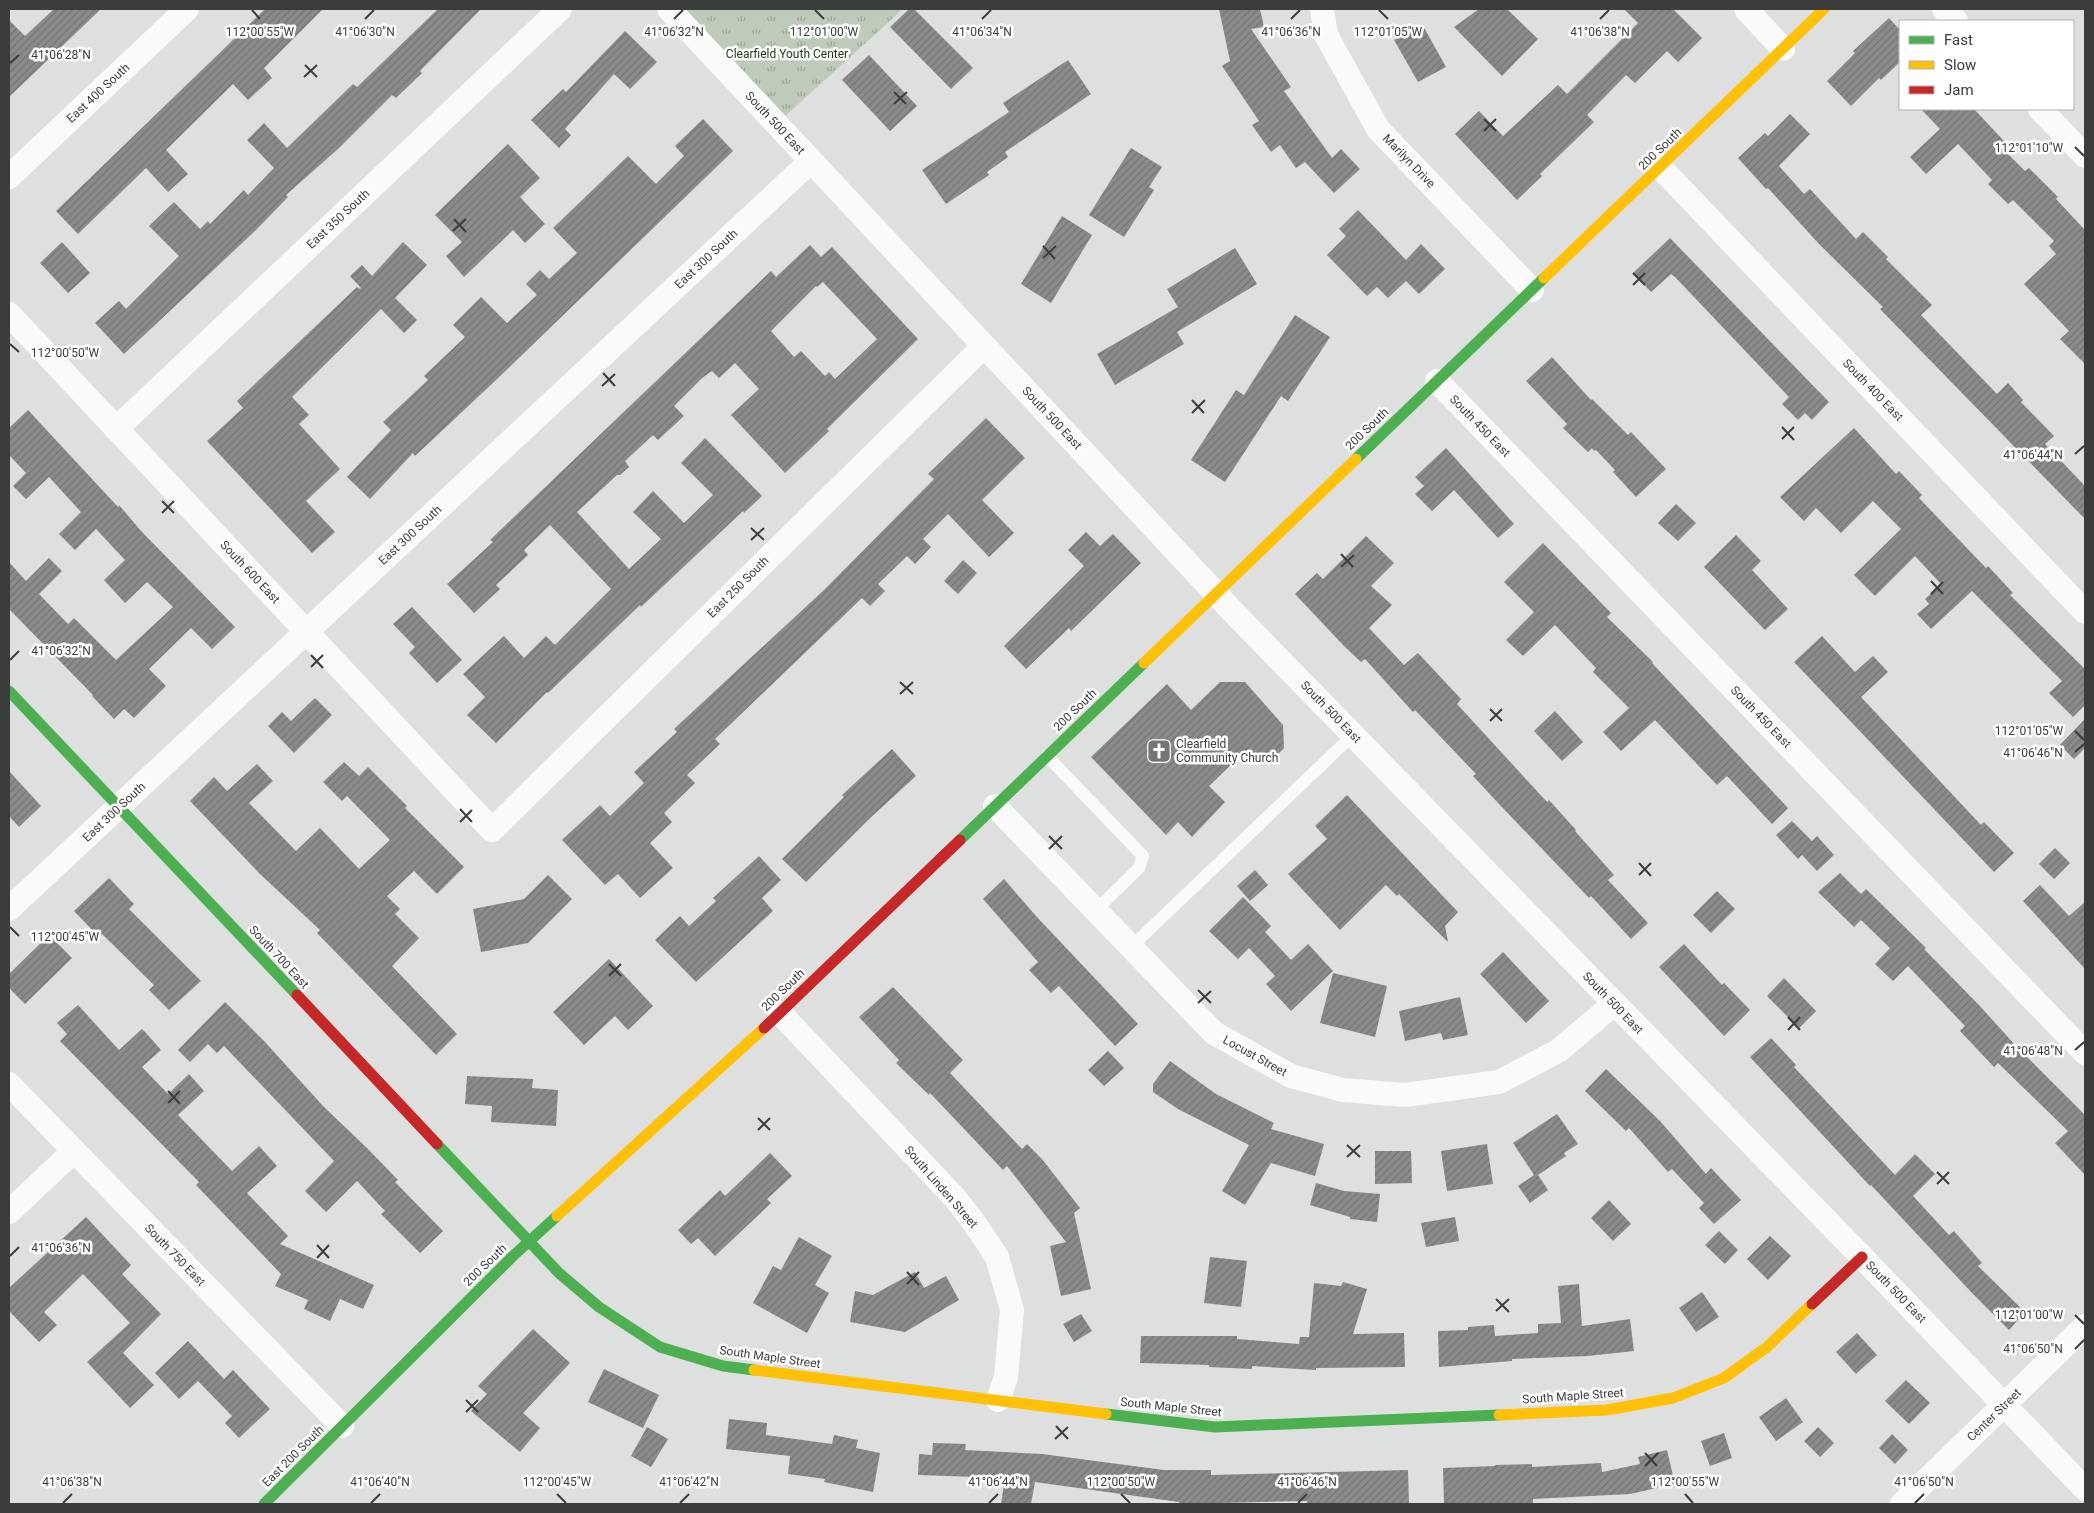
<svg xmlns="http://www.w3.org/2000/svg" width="2094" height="1513" font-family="Roboto,sans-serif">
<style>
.park{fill:url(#park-tufts)}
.building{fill:url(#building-hatch);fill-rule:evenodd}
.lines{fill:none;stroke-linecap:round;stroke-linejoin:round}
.lane{stroke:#fafafa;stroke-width:12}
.street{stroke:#fafafa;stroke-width:24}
.fast{stroke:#4caf50;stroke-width:11}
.slow{stroke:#ffc107;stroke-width:11}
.jam{stroke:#c62828;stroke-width:11}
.ticks{fill:none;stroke:#3b3d3c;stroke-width:2}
.labels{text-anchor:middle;stroke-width:5;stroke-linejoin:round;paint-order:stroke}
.park-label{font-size:12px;fill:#1b390b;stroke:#fff}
.street-label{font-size:12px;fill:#3b3d3c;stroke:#fff}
.poi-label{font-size:12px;fill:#3b3d3c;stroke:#fff;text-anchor:start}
.ticks-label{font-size:12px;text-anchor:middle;fill:#3b3d3c;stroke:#fff;stroke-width:5;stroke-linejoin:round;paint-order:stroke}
</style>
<defs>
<pattern id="park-tufts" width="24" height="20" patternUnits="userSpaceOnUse" patternTransform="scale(1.25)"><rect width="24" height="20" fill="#becaba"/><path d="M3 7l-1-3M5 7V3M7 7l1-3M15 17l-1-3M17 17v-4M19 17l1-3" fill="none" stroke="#9ca598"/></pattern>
<pattern id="building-hatch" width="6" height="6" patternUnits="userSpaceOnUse" patternTransform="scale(1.25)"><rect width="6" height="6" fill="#8a8c8b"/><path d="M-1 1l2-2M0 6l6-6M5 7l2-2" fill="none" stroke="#727473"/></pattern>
</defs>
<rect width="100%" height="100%" fill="#dde0df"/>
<path class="park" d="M683 9H903L783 118Z"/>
<path class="building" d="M54 9H101L9 97V20L25 36Z
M265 9H323L264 68 272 78 248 100 233 84 166 150 188 174 168 192 146 168 78 234 56 211Z
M438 9H481L420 71 422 73 396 98 392 95 338 149 286 195 288 197 256 230 124 354 95 323 119 301 126 309 179 256 149 226 174 202 200 229 208 221 210 224 244 190 248 195 274 168 247 140 264 123 287 148 353 84 357 87Z
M909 9H914L973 68 951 89 890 27Z
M1219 9H1260L1264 27 1251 29 1291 87 1284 91 1332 158 1341 149 1360 169 1334 193 1305 162 1296 168 1280 145 1271 152 1252 125 1259 121 1222 66 1230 61Z
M1479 9H1507L1538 39 1502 76 1454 27Z
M1624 9H1673L1702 38 1678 62 1667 51 1635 83 1626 75 1587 115 1594 122 1540 174 1542 176 1517 200 1455 134 1479 111 1503 136 1558 85 1567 94 1638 23Z
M1889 18 1900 30V62L1881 80 1879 78 1851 106 1827 81 1855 53 1853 51Z
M1422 24 1446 67 1418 82 1394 40Z
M625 31 657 62 630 89 614 74 565 129 571 135 559 148 531 120 563 89 566 92Z
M869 55 917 106 890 131 842 80Z
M1068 60 1091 94 1005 152 1008 157 987 172 989 175 946 204 922 170 1009 112 1003 103Z
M1921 109H1974L2004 141 1999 145 2025 171 2029 168 2058 197 2056 199 2085 230V364L2060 339 2069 331 2024 284 2056 254 2049 246 2054 241 2013 200 2008 204 1988 184 1992 180 1958 144 1926 174 1910 157 1940 129Z
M1790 114 1810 134 1779 166 1804 194 1810 189 1856 239 1863 232 1888 257 1886 259 1932 305 1921 315 1997 394 2008 383 2023 400 2021 402 2054 436 2045 444 2085 486V519L1880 309 1883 307 1819 244 1768 188 1766 189 1738 158 1765 133 1768 136Z
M703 119 733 151 495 381 415 456 413 453 370 499 347 477 391 430 383 422 428 380 424 376 465 337 453 325 481 297 507 323 537 295 526 284 540 270 549 279 577 253 553 228 628 156 656 184 684 156 675 146Z
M508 144 540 178 520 197 545 224 525 243 513 230 464 277 446 256 462 242 435 215Z
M1131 148 1162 167 1149 187 1154 190 1124 237 1089 215Z
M1358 210 1406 260 1421 244 1445 269 1419 294 1406 281 1388 298 1377 287 1367 296 1327 255 1346 236 1339 229Z
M1062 216 1092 235 1051 303 1021 284Z
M1670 238 1829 402 1812 420 1805 413 1798 420 1782 404 1789 397 1675 277 1671 274 1651 292 1633 273Z
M62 242 90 273 68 293 40 263Z
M403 242 427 265 395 298 417 320 404 333 381 309 292 397 309 415 299 424 340 469 306 501 335 532 312 553 207 441 243 408 237 401 357 287 360 289 361 288 350 276 362 265 372 276Z
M810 245 821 257 832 247 918 339 827 429 829 431 785 473 731 415 759 389 735 363 719 378 712 371 702 378 674 406 684 416 658 440 653 435 625 461 629 467 620 475H617L577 512 629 569 661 539 633 512 653 491 684 523 713 495 681 463 705 438 762 496 744 513 743 511 641 607 640 605 548 693 547 692 496 743 467 715 485 697 463 674 504 636 524 658 546 636 555 645 611 589 550 525 524 550 528 555 496 585 500 589 474 613 447 584 493 542 490 540 771 271 776 277ZM823 282 877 339 835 379 829 372 825 376 801 351 794 357 771 331 816 286 817 287Z
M1235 248 1257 284 1177 332 1184 344 1115 385 1097 354 1178 307 1167 289Z
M1295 315 1330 337 1288 401 1281 396 1225 482 1191 460 1236 390 1244 395Z
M1552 357 1591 400 1592 399 1628 435 1631 432 1666 469 1636 497 1613 472 1615 470 1596 450 1594 451 1592 448 1588 452 1563 428 1567 424 1526 381Z
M28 410 118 507 119 505 142 532 235 627 212 649 191 628 149 669 166 686 134 718 124 709 114 719 92 696 93 695 9 609V562L26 581 49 558 62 571 39 594 68 624 74 618 116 660 173 607 147 582 125 603 104 580 125 560 96 529 75 550 59 534 81 512 49 477 26 499 13 486 26 473 9 455V428Z
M986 418 1025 458 982 500 1014 533 989 557 948 514 923 539 931 547 915 564 907 556 878 584 885 591 870 606 862 598 715 739 720 744 687 775 695 783 664 813 672 822 650 843 673 868 640 898 618 874 605 885 562 840 600 805 610 816 644 783 634 772 677 732 674 729 825 589 934 479 928 474Z
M1854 428 1896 474 1899 471 1922 495 1919 498 1986 568 1988 566 2013 593 2010 595 2085 669V705L2073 717 2049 693 2062 681 1972 591 1931 629 1917 614 1929 604 1925 599 1941 584 1915 556 1875 596 1854 575 1901 529 1873 501 1841 533 1816 508 1804 521 1780 497Z
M1446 448 1514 524 1498 538 1454 490 1432 511 1415 494 1424 486 1415 477Z
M1676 504 1696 523 1678 541 1658 523Z
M1086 532 1100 546 1113 534 1141 563 1071 631 1069 628 1026 669 1004 646 1084 566 1068 550Z
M1736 535 1761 561 1752 570 1788 609 1765 630 1704 567Z
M1366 536 1394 563 1371 586 1392 605 1369 628 1404 665 1418 653 1461 699 1457 704 1547 802 1549 800 1576 830 1575 831 1614 875 1608 880 1648 923 1631 939 1591 896 1589 898 1500 805 1473 776 1476 774 1415 710 1413 712 1365 659 1361 662 1344 646 1295 594 1317 573 1323 579Z
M1543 543 1611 613 1607 617 1653 662 1652 663 1788 808 1772 824 1727 776 1717 785 1655 720 1621 751 1603 732 1629 708 1593 672 1596 668 1555 625 1523 656 1506 640 1534 612 1504 582Z
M963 560 977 573 958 594 944 581Z
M412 607 462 660 437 683 409 653 415 647 393 624Z
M1822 636 1855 672 1873 656 1888 672 1861 697 1981 825 1984 822 2014 853 1994 872 1794 662Z
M1220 682H1245L1283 725 1284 748 1272 760 1240 756 1209 786 1225 802 1192 837 1178 822 1166 835 1091 757 1167 684 1191 710Z
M315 698 332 715 294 753 268 726 282 712 291 721Z
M1555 711 1583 742 1562 761 1534 731Z
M2085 719V748L2074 759 2060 745Z
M892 749 916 776 869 819 806 882 782 859 844 797 842 795Z
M344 762 359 776 368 767 407 806 405 808 464 867 437 894 414 871 387 896 400 909 395 914 419 938 392 966 457 1034 436 1055 317 933 320 930 260 874 190 801 214 777 227 791 257 764 273 781 249 803 296 851 320 828 359 869 390 840 347 796 342 801 323 782Z
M9 771 41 806 19 827 9 816Z
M1347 795 1458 912 1445 926 1448 942 1399 894 1397 896 1386 885 1340 930 1288 874 1327 839 1315 826Z
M1792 821 1812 841 1817 836 1834 855 1817 871 1802 855 1798 859 1776 835Z
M2055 848 2070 863 2054 879 2039 864Z
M759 856 781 880 762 898 773 911 696 982 655 940 680 916 689 926 716 901 713 898Z
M1255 870 1268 885 1250 901 1237 886Z
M1840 873 1861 894 1866 889 1926 948 1924 949 1978 1004 2016 1046 2085 1115V1175L2055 1143 2068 1131 1998 1063 1994 1067 1960 1031 1965 1026 1908 966 1893 981 1875 964 1890 948 1861 920 1854 927 1818 892Z
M548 875 572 899 528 943 481 952 473 909 524 899Z
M109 878 134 904 129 909 201 981 169 1010 149 990 154 985 102 934 99 937 74 911Z
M1004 879 1036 916 1138 1024 1115 1046 1059 986 1051 993 1029 970 1038 962 983 899Z
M2040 885 2069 916 2085 902V969L2023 901Z
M1717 891 1735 909 1711 933 1693 915Z
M1243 897 1271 926 1265 932 1291 960 1308 944 1333 971 1291 1011 1266 984 1275 976 1249 948 1238 959 1209 931Z
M49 935 72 958 25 1004 9 988V974Z
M1684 944 1722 985 1724 983 1750 1010 1724 1036 1659 967Z
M1503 952 1549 1001 1526 1023 1480 974Z
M609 959 653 1006 628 1030 615 1016 584 1045 553 1012Z
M1333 973 1387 986 1375 1037 1320 1023Z
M1784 978 1816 1011 1799 1028 1767 996Z
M893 987 963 1060 950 1073 1022 1149 1027 1144 1042 1159 1080 1208 1074 1213 1091 1289 1061 1296 1050 1246 1066 1242 1007 1166 1003 1170 930 1093 929 1095 896 1063 899 1060 859 1017Z
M1460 997 1468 1035 1443 1040 1441 1033 1405 1041 1399 1011Z
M225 1002 265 1042 323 1106 367 1148 398 1180 395 1182 443 1231 420 1253 381 1214 385 1211 357 1181 326 1212 305 1191 334 1161 224 1046 217 1053 208 1044 190 1062 178 1050Z
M78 1005 119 1050 142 1029 146 1033 161 1050 142 1067 168 1094 189 1074 204 1091 178 1115 232 1171 259 1146 277 1166 247 1193 288 1236 280 1244 374 1285 363 1309 340 1299 330 1321 304 1309 308 1300 275 1286 281 1274 196 1185 199 1182 60 1041 67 1034 57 1023Z
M1771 1038 1796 1065 1794 1067 1895 1175 1915 1154 1935 1174 1913 1196 1949 1235 1954 1231 1982 1263 1978 1266 2025 1312 2009 1330 1973 1294 1871 1185 1870 1186 1750 1057Z
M1108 1051 1124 1068 1104 1086 1088 1070Z
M1170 1061 1216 1094 1274 1123 1271 1129 1324 1144 1315 1176 1271 1163 1245 1205 1222 1191 1249 1145 1178 1109 1153 1092V1084Z
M1606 1069 1660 1121 1706 1174 1711 1168 1741 1200 1714 1224 1699 1208 1704 1203 1672 1169 1668 1172 1629 1128 1626 1131 1585 1091Z
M467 1076 533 1079 532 1088 558 1090 556 1126 491 1122 492 1106 465 1104Z
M1557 1114 1578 1144 1564 1153 1566 1156 1538 1175 1548 1190 1530 1203 1518 1186 1534 1175 1513 1143Z
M1487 1144 1493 1184 1447 1191 1441 1151Z
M1375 1151H1411L1412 1183 1375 1184Z
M770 1153 792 1176 767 1199 771 1203 715 1256 698 1238 691 1244 678 1230 720 1190 725 1196Z
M1316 1183 1344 1191 1380 1194 1377 1222 1350 1219V1217L1310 1205Z
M1609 1200 1631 1224 1613 1241 1591 1218Z
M86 1217 131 1265 122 1274 161 1314 123 1353 154 1385 130 1408 87 1362 130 1323 83 1274 44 1312 57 1325 39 1342 9 1311V1288Z
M1455 1217 1459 1241 1426 1247 1421 1223Z
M1719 1231 1738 1250 1725 1264 1705 1245Z
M1770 1236 1791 1256 1768 1280 1747 1259Z
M799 1237 832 1256 815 1285 829 1293 807 1333 753 1303 773 1266 781 1270Z
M1210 1257 1247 1261 1241 1307 1204 1303Z
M915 1272 924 1288 946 1276 959 1300 905 1332 850 1322 855 1291 873 1295Z
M1343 1282 1367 1289 1353 1334 1404 1333 1405 1367 1316 1368V1370L1252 1366V1369L1209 1367V1365L1140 1363 1141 1336H1237V1339L1299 1344 1300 1337H1309L1314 1283 1341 1286Z
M1579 1284 1582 1326 1630 1319 1634 1351 1588 1356 1512 1359V1361L1439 1367 1438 1331 1468 1330V1327L1494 1325 1495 1336 1538 1333V1324L1561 1323 1558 1286Z
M1702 1292 1719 1317 1696 1332 1679 1308Z
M1081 1314 1092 1331 1074 1342 1063 1324Z
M533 1329 570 1363 523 1413 540 1428 520 1452 471 1411 487 1394 478 1386Z
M1857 1333 1877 1355 1856 1374 1836 1352Z
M188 1341 224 1379 233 1370 270 1409 239 1438 225 1423 232 1416 198 1381 179 1399 155 1373Z
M604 1369 659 1395 643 1428 588 1402Z
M1906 1380 1930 1403 1909 1424 1885 1401Z
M1786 1398 1803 1422 1776 1441 1759 1417Z
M729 1419 767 1423 766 1435 832 1444 834 1435 858 1440 856 1448 880 1453 873 1492 824 1482 825 1479 788 1474 790 1456 726 1449Z
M647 1427 668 1439 651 1467 631 1456Z
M1818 1427 1834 1443 1820 1457 1804 1441Z
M1724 1433 1732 1458 1710 1466 1701 1441Z
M1892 1434 1908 1450 1895 1464 1879 1448Z
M933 1443 966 1444 965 1450 1042 1454 1164 1470H1211V1475L1408 1470 1409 1504H1307V1501L1179 1504V1502L1035 1482 1031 1504H1001L1005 1478 918 1475 919 1454 932 1455Z
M1667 1450 1675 1484 1630 1494 1533 1499V1504H1444L1443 1468 1495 1466V1465L1532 1464V1467L1601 1463 1602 1472 1640 1464 1638 1457Z"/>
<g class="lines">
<path class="lane" d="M1047 756 1143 856 1139 868 1096 910
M1131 947 1353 735"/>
<path class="street" d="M669 9 1235 614 1862 1257 2085 1489
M1322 9 1326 35 1378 129 1532 290
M1746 9 1783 49
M1944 9 1956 21
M2040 109 2085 156
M1660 167 2085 612
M9 177 187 9
M9 314 492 830 984 346
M1437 381 2085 1053
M116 429 560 9
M995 806 1214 1033 1291 1076 1343 1090 1405 1095 1499 1082 1558 1051 1614 1004
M9 909 811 161
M780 1013 955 1198 975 1224 997 1257 1012 1310 1006 1377 998 1400
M9 1084 342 1426
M9 1212 74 1151
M1902 1504 2085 1326"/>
<path class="fast" d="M1356 459 1544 278
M9 691 297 995
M960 840 1144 663
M437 1144 559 1273 599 1307 660 1347 723 1366 754 1370
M1106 1414 1215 1427 1499 1415
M264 1504 513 1256 557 1216"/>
<path class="slow" d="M1544 278 1824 9
M1144 663 1356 459
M557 1216 764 1028
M754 1370 1106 1414
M1499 1415 1607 1410 1673 1398 1724 1378 1767 1347 1812 1304"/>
<path class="jam" d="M297 995 437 1144
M764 1028 960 840
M1812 1304 1862 1257"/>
</g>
<path class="ticks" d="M252 10 260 19M815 10 824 19M1379 10 1388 19M365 19 374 10M674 19 683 10M982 19 991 10M1291 19 1300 10M1600 19 1609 10M10 63 19 55M305 65 317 77M304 77 317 65M894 92 906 104M894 104 907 92M1484 119 1496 131M1484 131 1496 119M2075 147 2084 156M454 219 466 232M453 231 466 219M1043 246 1055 259M1043 258 1056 246M1633 273 1645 285M1633 285 1645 273M10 344 19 352M603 373 615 386M602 386 615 374M1192 400 1204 413M1192 413 1205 400M1782 427 1794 440M1782 439 1794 427M2075 454 2084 446M162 501 174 513M162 513 174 501M751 528 764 540M751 540 764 528M1341 554 1353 567M1341 567 1354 555M1931 581 1943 594M1931 594 1943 582M311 655 323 668M10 660 19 651M311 667 323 655M900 682 913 694M900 694 913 682M1490 709 1502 721M1490 721 1502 709M2075 731 2084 740M2075 752 2084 744M460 809 472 822M460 822 472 810M1049 836 1062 849M1049 849 1062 836M1639 863 1651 876M1639 875 1651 863M10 927 19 936M609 964 621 976M609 976 621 964M1198 990 1211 1003M1198 1003 1211 991M1788 1017 1800 1030M1788 1030 1800 1017M2075 1050 2084 1042M168 1091 180 1104M168 1103 180 1091M758 1118 770 1130M758 1130 770 1118M1347 1145 1360 1157M1347 1157 1360 1145M1937 1172 1949 1184M1937 1184 1949 1172M317 1245 329 1258M10 1256 19 1247M317 1258 329 1245M907 1272 919 1285M907 1284 919 1272M1496 1299 1509 1312M1496 1311 1509 1299M2075 1315 2084 1324M2075 1349 2084 1340M466 1400 478 1412M466 1412 478 1400M1056 1426 1068 1439M1055 1439 1068 1427M1645 1453 1657 1466M1645 1466 1658 1453M557 1494 566 1503M1121 1494 1130 1503M1685 1494 1693 1503M63 1503 72 1494M371 1503 380 1494M680 1503 689 1494M989 1503 998 1494M1298 1503 1307 1494M1915 1503 1924 1494"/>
<defs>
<g id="church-square" transform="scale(1.25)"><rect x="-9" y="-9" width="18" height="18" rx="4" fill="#747675" stroke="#fff"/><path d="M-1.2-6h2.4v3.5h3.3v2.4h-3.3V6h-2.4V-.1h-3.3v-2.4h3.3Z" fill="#fff"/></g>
</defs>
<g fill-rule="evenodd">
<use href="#church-square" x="1159" y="751"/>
</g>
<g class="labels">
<g class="park-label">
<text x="787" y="58">Clearfield Youth Center</text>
</g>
<g class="street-label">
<text transform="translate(98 93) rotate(-43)" y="4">East 400 South</text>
<text transform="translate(775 123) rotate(47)" y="4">South 500 East</text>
<text transform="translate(1660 149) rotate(-44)" y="4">200 South</text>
<text transform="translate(1409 161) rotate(46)" y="4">Marilyn Drive</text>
<text transform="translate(338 219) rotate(-43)" y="4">East 350 South</text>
<text transform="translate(706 259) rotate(-43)" y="4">East 300 South</text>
<text transform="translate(1873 390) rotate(46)" y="4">South 400 East</text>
<text transform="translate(1052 418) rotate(47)" y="4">South 500 East</text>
<text transform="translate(1480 426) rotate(46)" y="4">South 450 East</text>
<text transform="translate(1367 429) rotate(-44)" y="4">200 South</text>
<text transform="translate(410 535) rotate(-43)" y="4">East 300 South</text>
<text transform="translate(250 572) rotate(47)" y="4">South 600 East</text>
<text transform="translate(738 587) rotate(-45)" y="4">East 250 South</text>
<text transform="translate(1075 710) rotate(-44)" y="4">200 South</text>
<text transform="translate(1331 712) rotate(46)" y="4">South 500 East</text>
<text transform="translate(1761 717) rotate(46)" y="4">South 450 East</text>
<text transform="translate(114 812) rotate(-43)" y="4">East 300 South</text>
<text transform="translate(279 957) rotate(47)" y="4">South 700 East</text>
<text transform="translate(783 990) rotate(-44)" y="4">200 South</text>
<text transform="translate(1613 1003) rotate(46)" y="4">South 500 East</text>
<text transform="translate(1255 1056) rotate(29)" y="4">Locust Street</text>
<text transform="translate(941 1187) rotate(49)" y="4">South Linden Street</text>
<text transform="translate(175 1255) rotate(46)" y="4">South 750 East</text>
<text transform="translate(485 1265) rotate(-44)" y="4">200 South</text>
<text transform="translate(1896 1292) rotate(46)" y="4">South 500 East</text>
<text transform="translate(770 1357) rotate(8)" y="4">South Maple Street</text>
<text transform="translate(1573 1396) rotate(-4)" y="4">South Maple Street</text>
<text transform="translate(1171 1407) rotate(6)" y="4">South Maple Street</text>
<text transform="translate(1994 1415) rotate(-44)" y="4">Center Street</text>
<text transform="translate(293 1456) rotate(-45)" y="4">East 200 South</text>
</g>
<g class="poi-label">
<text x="1176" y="748">Clearfield<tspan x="1176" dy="14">Community Church</tspan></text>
</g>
</g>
<g class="ticks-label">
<text x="365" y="36">41°06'30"N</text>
<text x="674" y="36">41°06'32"N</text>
<text x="982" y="36">41°06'34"N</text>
<text x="1291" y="36">41°06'36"N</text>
<text x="1600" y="36">41°06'38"N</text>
<text x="260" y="36">112°00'55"W</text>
<text x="824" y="36">112°01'00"W</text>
<text x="1388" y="36">112°01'05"W</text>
<text x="61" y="59">41°06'28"N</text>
<text x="2029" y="152">112°01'10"W</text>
<text x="65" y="357">112°00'50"W</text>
<text x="2033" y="459">41°06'44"N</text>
<text x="61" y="655">41°06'32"N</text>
<text x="2029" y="735">112°01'05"W</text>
<text x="2033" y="757">41°06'46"N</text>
<text x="65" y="941">112°00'45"W</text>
<text x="2033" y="1055">41°06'48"N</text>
<text x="61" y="1252">41°06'36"N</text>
<text x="2029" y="1319">112°01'00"W</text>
<text x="2033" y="1353">41°06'50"N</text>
<text x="557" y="1486">112°00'45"W</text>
<text x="1121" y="1486">112°00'50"W</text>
<text x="1685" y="1486">112°00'55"W</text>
<text x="72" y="1486">41°06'38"N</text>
<text x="380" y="1486">41°06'40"N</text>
<text x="689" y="1486">41°06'42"N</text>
<text x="998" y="1486">41°06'44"N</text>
<text x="1307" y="1486">41°06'46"N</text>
<text x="1924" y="1486">41°06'50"N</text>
</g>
<rect width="2094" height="1513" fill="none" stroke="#3b3d3c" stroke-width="20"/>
<rect x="1899" y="20" width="175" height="90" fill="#ffffff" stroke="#b1b1b1"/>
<rect x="1909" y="36" width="25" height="8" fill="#4caf50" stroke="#b1b1b1"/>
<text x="1944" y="45" font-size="15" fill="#3b3d3c">Fast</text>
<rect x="1909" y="61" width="25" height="8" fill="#ffc107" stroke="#b1b1b1"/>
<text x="1944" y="70" font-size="15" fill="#3b3d3c">Slow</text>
<rect x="1909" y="86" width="25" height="8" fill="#c62828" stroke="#b1b1b1"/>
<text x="1944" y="95" font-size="15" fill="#3b3d3c">Jam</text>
</svg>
